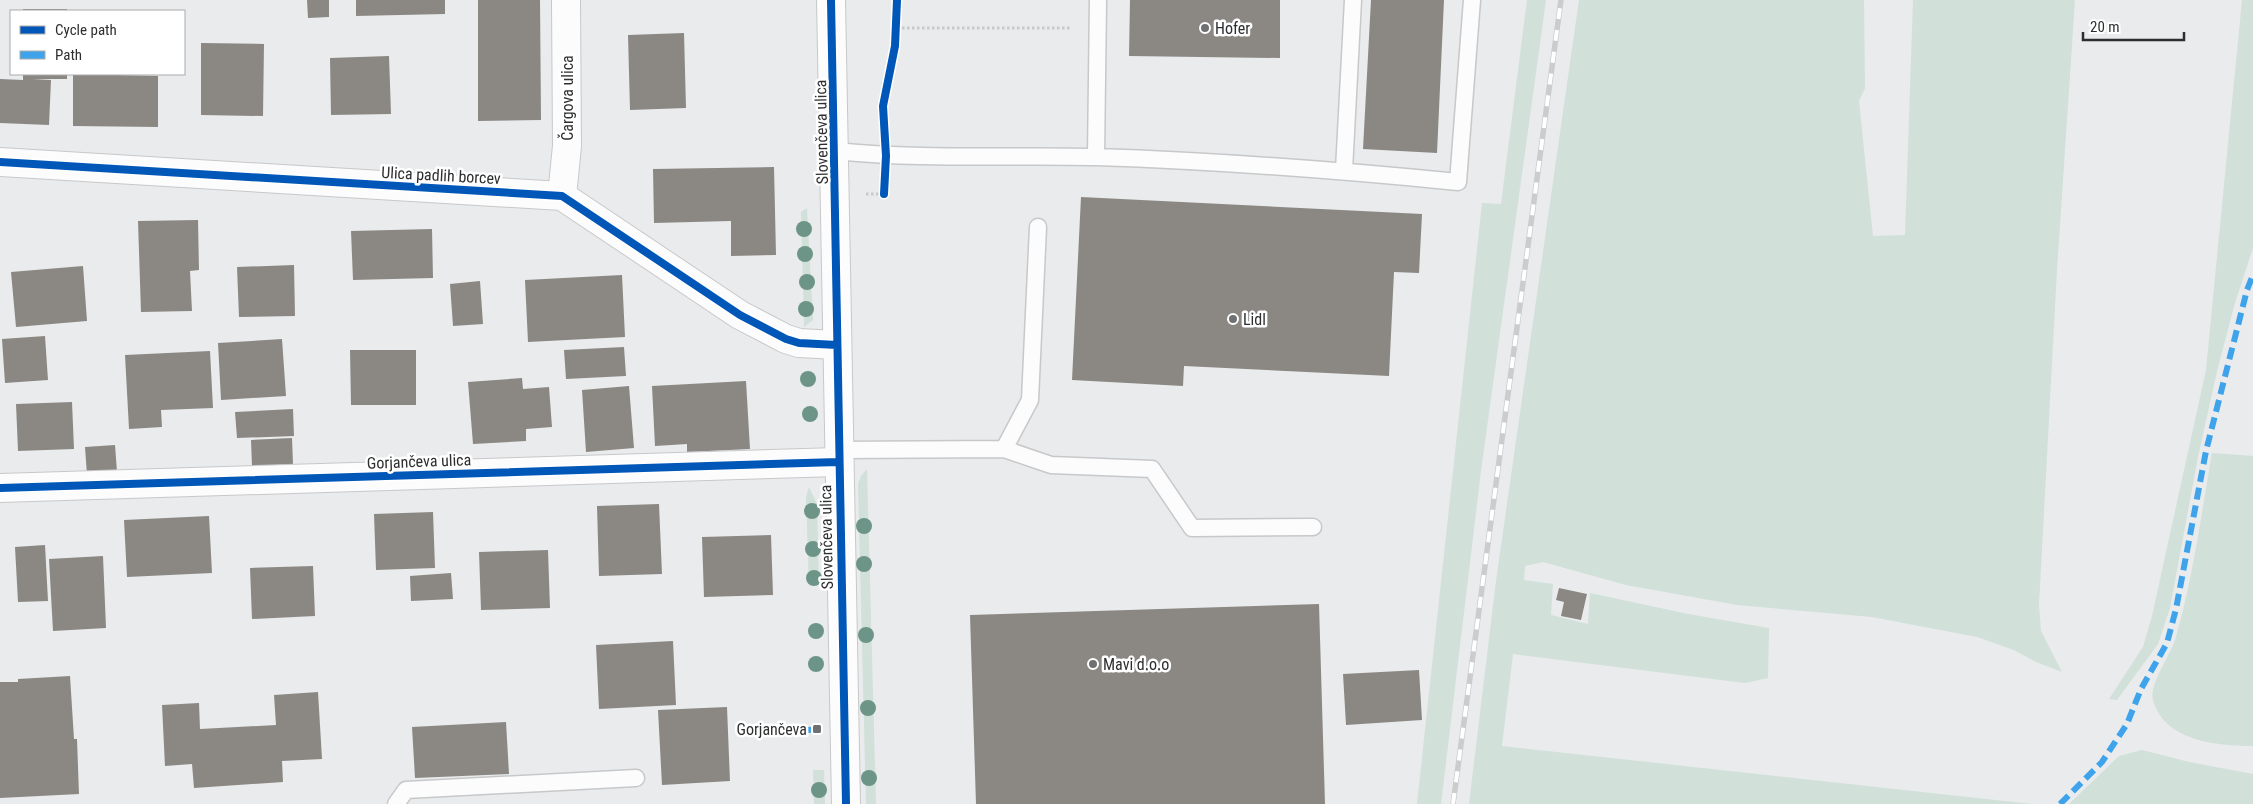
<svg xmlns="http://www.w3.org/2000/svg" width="2253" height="804" font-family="'Roboto Condensed',sans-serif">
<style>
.green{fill:#d1e0d9}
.building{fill:#8b8884}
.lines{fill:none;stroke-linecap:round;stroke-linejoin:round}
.service-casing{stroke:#c7c8ca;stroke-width:19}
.minor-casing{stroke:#c7c8ca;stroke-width:30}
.tertiary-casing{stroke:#c7c8ca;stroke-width:30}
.path{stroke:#c8c9ca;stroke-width:3;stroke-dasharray:2.5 2.5;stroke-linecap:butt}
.service{stroke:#fcfcfc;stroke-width:16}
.minor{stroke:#fcfcfc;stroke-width:28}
.tertiary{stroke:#fcfcfc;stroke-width:28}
.rail-casing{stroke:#cccccd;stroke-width:5.5}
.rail{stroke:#fff;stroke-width:4;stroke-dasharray:11;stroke-linecap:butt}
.quiet{stroke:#3ea3eb;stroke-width:6;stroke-dasharray:12 6;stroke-linecap:butt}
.cycleway-casing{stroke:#fff;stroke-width:11}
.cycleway{stroke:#0057b8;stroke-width:8}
.tree{fill:#6d9587}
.poi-dot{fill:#6f7072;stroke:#fff;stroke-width:2}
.labels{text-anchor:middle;stroke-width:5;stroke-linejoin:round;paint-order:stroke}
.poi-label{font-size:16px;fill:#2d2e2f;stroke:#fff;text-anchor:start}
.street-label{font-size:16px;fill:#2d2e2f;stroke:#fff}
</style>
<rect width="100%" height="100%" fill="#e9ebed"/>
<path class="green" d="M1527 0H1546L1481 471 1441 804H1417L1482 203 1501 204Z
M1579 0H1864L1865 88 1859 101 1873 236 1905 235 1913 0H2075L2057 270 2039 605 2041 631 2062 672 2036 662 2014 650 1977 637 1872 617 1737 605 1626 585 1543 562 1525 566 1524 580 1553 584 1551 615 1588 624 1590 593 1688 614 1769 628 1768 678 1745 683 1513 654 1502 746 2032 804H1469L1496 581Z
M2242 0H2253V248L2235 303 2217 371 2198 457 2170 608 2158 644 2117 700 2109 699 2143 647 2152 616 2206 370Z
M807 208 813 320 804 327 801 212Z
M2212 453 2253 456V746C2217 746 2164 741 2153 700 2149 684 2170 656 2175 640 2193 579 2201 515 2212 453Z
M867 469 876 804H866L858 484 861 476Z
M809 487 817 504 819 584 809 585 806 497Z
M2142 750 2189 762 2253 774V804H2069L2119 756Z
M813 770H824L825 804H814Z"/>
<path class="building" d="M307 0H329V17L308 18Z
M356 0H445V14L356 16Z
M478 0H540L541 120 478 121Z
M1130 0H1280V58L1129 56Z
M1371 0H1444L1437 153 1363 149Z
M23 9H67V11H23Z
M684 33 686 108 630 110 628 35Z
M201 43 264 44 263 116 201 115Z
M389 56 391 114 331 115 330 58Z
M23 74H67V79H33L51 80 49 125 0 123V79L23 80Z
M73 74 158 76V127L73 126Z
M774 167 776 255 731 256V221L654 223 653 169Z
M1081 197 1422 214 1419 273 1394 272 1389 376 1184 366 1183 386 1072 380Z
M198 220 199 270 190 271 192 311 141 312 138 221Z
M432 229 433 278 353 280 351 231Z
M294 265 295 316 239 317 237 267Z
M83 266 87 321 16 327 11 272Z
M622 275 625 337 528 342 525 280Z
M480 281 483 324 453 326 450 284Z
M45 336 48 380 5 383 2 339Z
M282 339 286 396 221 400 218 343Z
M624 347 626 376 566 379 564 350Z
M350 350H416V405H351Z
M210 351 213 408 161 410 162 427 129 429 125 355Z
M522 378 523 389 549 387 552 427 526 429V441L473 444 468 382Z
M746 381 750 449 687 452V444L655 446 652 386Z
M629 386 634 448 586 452 582 390Z
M72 402 74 449 18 451 16 404Z
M293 409 294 436 237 438 235 412Z
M292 438 293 464 252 466 251 440Z
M115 445 117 472 87 475 85 447Z
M659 504 662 574 599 576 597 506Z
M433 512 435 568 376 570 374 514Z
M209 516 212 573 127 577 124 520Z
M771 535 773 595 704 597 702 537Z
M45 545 48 601 18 602 15 547Z
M548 550 550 608 481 610 479 552Z
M103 556 106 628 53 631 49 559Z
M313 566 315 616 252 619 250 568Z
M451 573 453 599 411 601 410 576Z
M1559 588 1587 594 1581 620 1561 616 1564 602 1556 600Z
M1319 604 1325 804H976L970 615Z
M673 641 676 705 599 709 596 645Z
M1419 670 1422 720 1346 725 1343 674Z
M70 676 74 739H77L79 794 0 798V682H18V679Z
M318 692 322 759 282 761 283 782 194 788 192 764 165 766 162 705 199 703 200 729 276 725 274 695Z
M727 707 730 781 662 785 658 710Z
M506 722 509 774 415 778 412 727Z"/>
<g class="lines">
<g class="service-casing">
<path id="service" d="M835 151C922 160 1009 155 1096 157 1217 161 1337 170 1458 182L1472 0
M1096 157 1098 0
M1344 170 1353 0
M1004 449 1030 400 1038 227
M838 450 1004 449 1051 465 1152 469 1192 528 1313 527
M396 804 406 790 636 778"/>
</g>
<g class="minor-casing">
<path id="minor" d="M0 162 562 196 740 315 786 339 799 343 837 345
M562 196 567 146 566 0
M0 488 838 462"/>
</g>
<g class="tertiary-casing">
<path id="tertiary" d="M831 0 846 804"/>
</g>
<path class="path" d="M897 28H1072
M866 194H884"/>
<use href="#service" class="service"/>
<use href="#minor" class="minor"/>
<use href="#tertiary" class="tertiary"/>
<g class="rail-casing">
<path id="rail" d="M1453 804 1561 0"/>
</g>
<use href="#rail" class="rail"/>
<path class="quiet" d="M808 730 823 729
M2060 804 2102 762 2127 724 2141 689 2167 643 2176 609 2206 451 2247 290 2253 275"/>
<g class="cycleway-casing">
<path id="cycleway" d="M831 0 846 804
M0 162 562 196 740 315 786 339 799 343 837 345
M884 194 886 156 883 106 895 46 897 0
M0 488 838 462"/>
</g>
<use href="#cycleway" class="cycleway"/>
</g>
<g class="tree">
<circle cx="804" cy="229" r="8"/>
<circle cx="805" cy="254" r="8"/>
<circle cx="807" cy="282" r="8"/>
<circle cx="806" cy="309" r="8"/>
<circle cx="808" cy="379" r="8"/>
<circle cx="810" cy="414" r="8"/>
<circle cx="812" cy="511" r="8"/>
<circle cx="864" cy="526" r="8"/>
<circle cx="813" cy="549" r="8"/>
<circle cx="864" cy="564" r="8"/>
<circle cx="814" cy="578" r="8"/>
<circle cx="816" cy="631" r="8"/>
<circle cx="866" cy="635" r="8"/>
<circle cx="816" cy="664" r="8"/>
<circle cx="868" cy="708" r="8"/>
<circle cx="869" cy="778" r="8"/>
<circle cx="819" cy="790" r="8"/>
</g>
<g class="poi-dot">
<circle cx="1205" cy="28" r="5"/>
<circle cx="1233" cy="319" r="5"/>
<circle cx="1093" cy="664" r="5"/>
<rect x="812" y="724" width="10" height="10" rx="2.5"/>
</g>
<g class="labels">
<g class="poi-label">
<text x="1215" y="34">Hofer</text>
<text x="1243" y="325">Lidl</text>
<text x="1103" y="670">Mavi d.o.o</text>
<text x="807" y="735" text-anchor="end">Gorjančeva</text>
</g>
<g class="street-label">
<text transform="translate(567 98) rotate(-90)" y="6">Čargova ulica</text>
<text transform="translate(821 132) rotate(-91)" y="6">Slovenčeva ulica</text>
<text transform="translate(441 175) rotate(3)" y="6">Ulica padlih borcev</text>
<text transform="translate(419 461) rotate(-2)" y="6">Gorjančeva ulica</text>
<text transform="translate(826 537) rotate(-91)" y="6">Slovenčeva ulica</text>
</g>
</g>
<rect x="10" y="10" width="175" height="65" fill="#ffffff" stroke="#ababac"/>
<rect x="20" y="26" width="25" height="8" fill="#0057b8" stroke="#ababac"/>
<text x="55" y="35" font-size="15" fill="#2d2e2f">Cycle path</text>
<rect x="20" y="51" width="25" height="8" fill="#3ea3eb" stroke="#ababac"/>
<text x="55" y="60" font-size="15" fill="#2d2e2f">Path</text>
<path d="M2083 32v8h101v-8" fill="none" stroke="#2d2e2f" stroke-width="2.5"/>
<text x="2090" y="32" font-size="15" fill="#2d2e2f" stroke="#ffffff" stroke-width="4" paint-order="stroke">20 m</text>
</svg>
